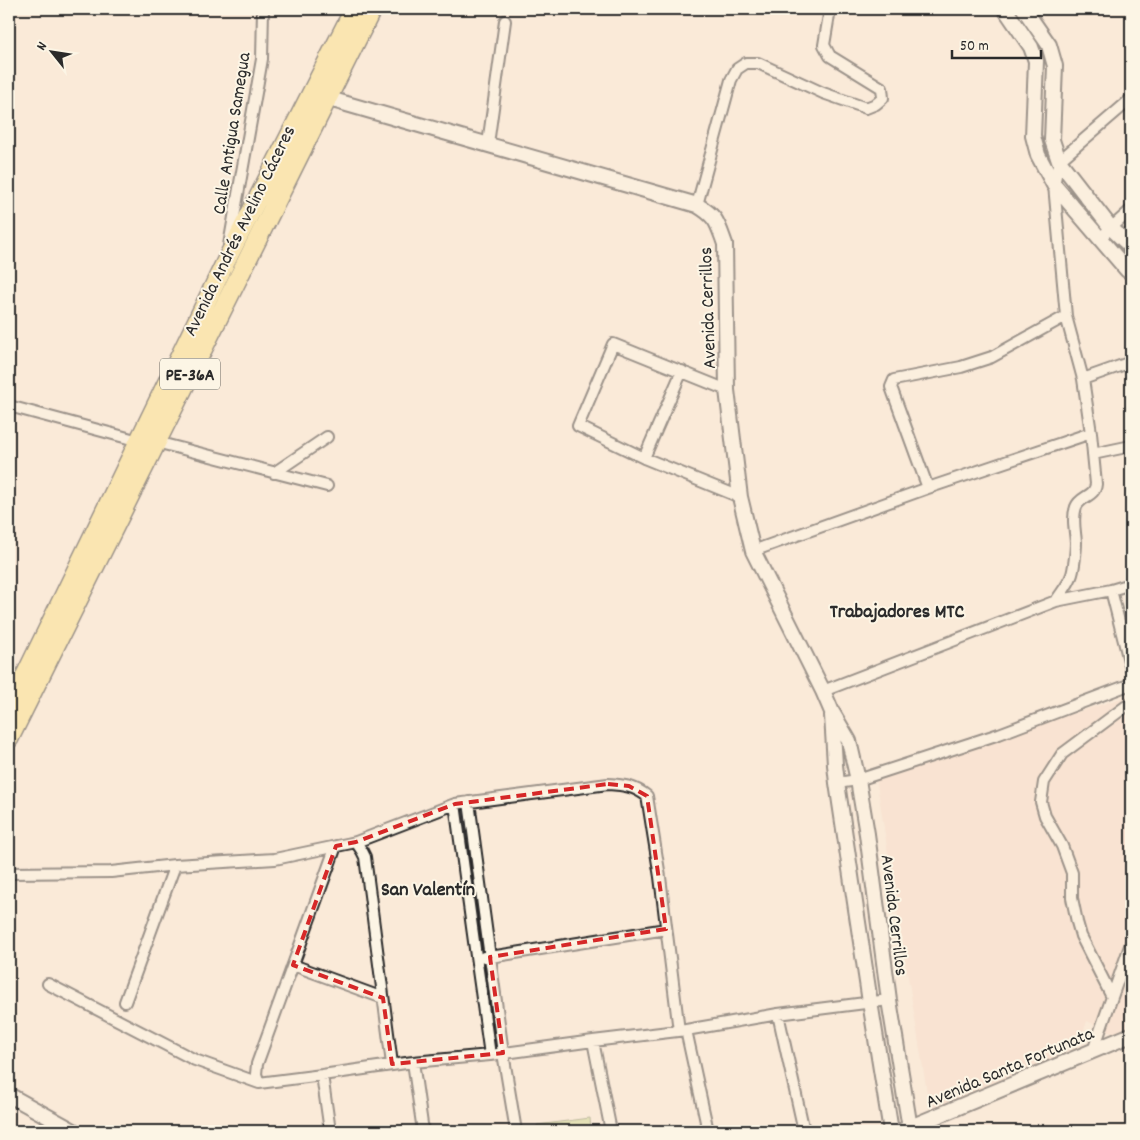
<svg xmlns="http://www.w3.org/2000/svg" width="1140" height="1140" font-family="Dekko,sans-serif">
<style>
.built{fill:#f8dcc9}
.green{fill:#c9d68a;stroke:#7a805a}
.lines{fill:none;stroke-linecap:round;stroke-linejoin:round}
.street-casing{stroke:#2b2b2b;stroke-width:14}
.secondary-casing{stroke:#2b2b2b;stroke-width:18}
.highway-casing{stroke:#2b2b2b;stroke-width:21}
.street{stroke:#fcf5e5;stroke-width:10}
.secondary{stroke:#fcf5e5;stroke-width:14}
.highway{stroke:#fae180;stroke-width:18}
.marked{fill:none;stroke:#d62828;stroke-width:4;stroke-dasharray:10 6;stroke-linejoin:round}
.labels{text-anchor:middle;stroke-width:4;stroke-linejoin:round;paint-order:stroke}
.shield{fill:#fcf5e5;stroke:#6a6863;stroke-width:1}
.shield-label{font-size:18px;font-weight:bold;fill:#2b2b2b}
.street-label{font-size:19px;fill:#2b2b2b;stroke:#fcf5e5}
.neighbourhood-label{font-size:20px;font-weight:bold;fill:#2b2b2b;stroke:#fcf5e5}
</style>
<rect width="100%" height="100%" fill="#faead8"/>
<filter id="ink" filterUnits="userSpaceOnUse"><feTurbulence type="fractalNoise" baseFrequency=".02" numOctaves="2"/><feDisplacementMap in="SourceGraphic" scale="10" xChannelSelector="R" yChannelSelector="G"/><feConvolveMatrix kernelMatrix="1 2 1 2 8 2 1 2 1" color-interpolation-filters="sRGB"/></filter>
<g filter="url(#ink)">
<path class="built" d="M1131 695V1027L1115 1034 1087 1021 1078 1047 930 1110 895 898 876 777Z"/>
<path class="green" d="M590 1118 591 1131H538L537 1125Z"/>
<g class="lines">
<g class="street-casing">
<path id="street" d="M488 144 505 21
M697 205 731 80 737 69 746 63H758L823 93 866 108 876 104 883 98 882 88 830 56 824 45 830 9
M1100 238 1131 210
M229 245 262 59 263 9
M1083 379 1131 362
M727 390 613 344 578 426 644 458 740 497
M9 406 139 441 156 442 327 486
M1093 454 1131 446
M644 458 682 371
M274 473 327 437
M928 488 891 387 894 380 961 367 992 357 1066 316
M753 551 928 488 1091 433
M1111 590 1131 669
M1056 601C1061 593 1068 585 1071 577 1074 571 1076 549 1076 542 1075 530 1072 518 1076 507 1080 496 1095 497 1096 484L1091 433 1083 379 1066 316 1054 185 1059 161 1131 99
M823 691 1056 601 1111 590 1131 584
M837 783 858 780 999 734 1131 684
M469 802 503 1053 516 1131
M455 804 476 956 490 1055
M356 842 362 851 365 857 392 1064
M9 873 111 872 175 865 275 859 356 842 455 804 608 784C624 785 634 786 647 796L660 877 679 1031
M484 957H490L666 929
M293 965 383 998
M48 984 195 1060 259 1083 322 1075 413 1062 490 1055 593 1041 686 1030 778 1014 889 1000
M1112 997 1081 936 1077 922 1072 898V873L1062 846 1045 816 1041 802 1044 782 1062 754 1125 707 1131 704
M125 1002 175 865
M778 1014 804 1131
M686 1030 708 1131
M593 1041 611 1131
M1093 1051 1131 943
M413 1062 423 1131
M322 1075 330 1131
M259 1083 256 1074 257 1064 336 846"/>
</g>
<g class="secondary-casing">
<path id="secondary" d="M1005 9 1031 47 1036 61 1033 136 1038 155 1054 185 1127 270 1131 272
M1024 9 1049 45 1055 66 1052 140 1059 161 1111 228 1131 247
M319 96 697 205C717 217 717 222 725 244L727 390 740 497 753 551 823 691 832 712 849 741 858 780 867 834 889 1000 910 1128
M832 715 835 765 837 783 870 1002 891 1131
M9 1095 74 1131
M901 1131 1131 1035"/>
</g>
<g class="highway-casing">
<path id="highway" d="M9 709 225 263 354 9
M9 739 372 9"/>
</g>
<use href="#street" class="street"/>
<use href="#secondary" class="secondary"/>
<use href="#highway" class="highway"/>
</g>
</g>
<path d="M0 0H1140V1140H0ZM608 784 629 786 647 796 666 929 490 957 503 1053 392 1064 383 998 293 965 336 846 356 842 455 804Z" fill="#faead8" fill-opacity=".55" fill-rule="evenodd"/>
<path class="marked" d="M608 784 629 786 647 796 666 929 490 957 503 1053 392 1064 383 998 293 965 336 846 356 842 455 804Z"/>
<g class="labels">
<rect class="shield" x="160" y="358.5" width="60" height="31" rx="4"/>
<g class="shield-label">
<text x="190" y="380">PE-36A</text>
</g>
<g class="street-label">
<text transform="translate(230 133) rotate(-81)" y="7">Calle Antigua Samegua</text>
<text transform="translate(238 230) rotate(-64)" y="7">Avenida Andrés Avelino Cáceres</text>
<text transform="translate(706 308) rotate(-92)" y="7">Avenida Cerrillos</text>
<text transform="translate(896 915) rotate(83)" y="7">Avenida Cerrillos</text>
<text transform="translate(1009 1066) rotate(-23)" y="7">Avenida Santa Fortunata</text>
</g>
<g class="neighbourhood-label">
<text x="897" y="617">Trabajadores MTC</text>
<text x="428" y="895">San Valentín</text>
</g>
</g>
<rect width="1140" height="1140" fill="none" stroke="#fcf5e5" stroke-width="30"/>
<rect x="15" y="15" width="1110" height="1110" fill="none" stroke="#2b2b2b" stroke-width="2" filter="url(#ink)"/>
<g transform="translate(52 52) rotate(300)" stroke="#fcf5e5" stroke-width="4" paint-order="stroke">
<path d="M0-4L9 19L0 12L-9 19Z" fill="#2b2b2b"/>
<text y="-8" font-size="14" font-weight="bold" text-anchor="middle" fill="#2b2b2b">N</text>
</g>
<path d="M952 50v8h89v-8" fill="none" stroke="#2b2b2b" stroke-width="2.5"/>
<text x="960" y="50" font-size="15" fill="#2b2b2b" stroke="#fcf5e5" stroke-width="4" paint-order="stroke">50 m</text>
</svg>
